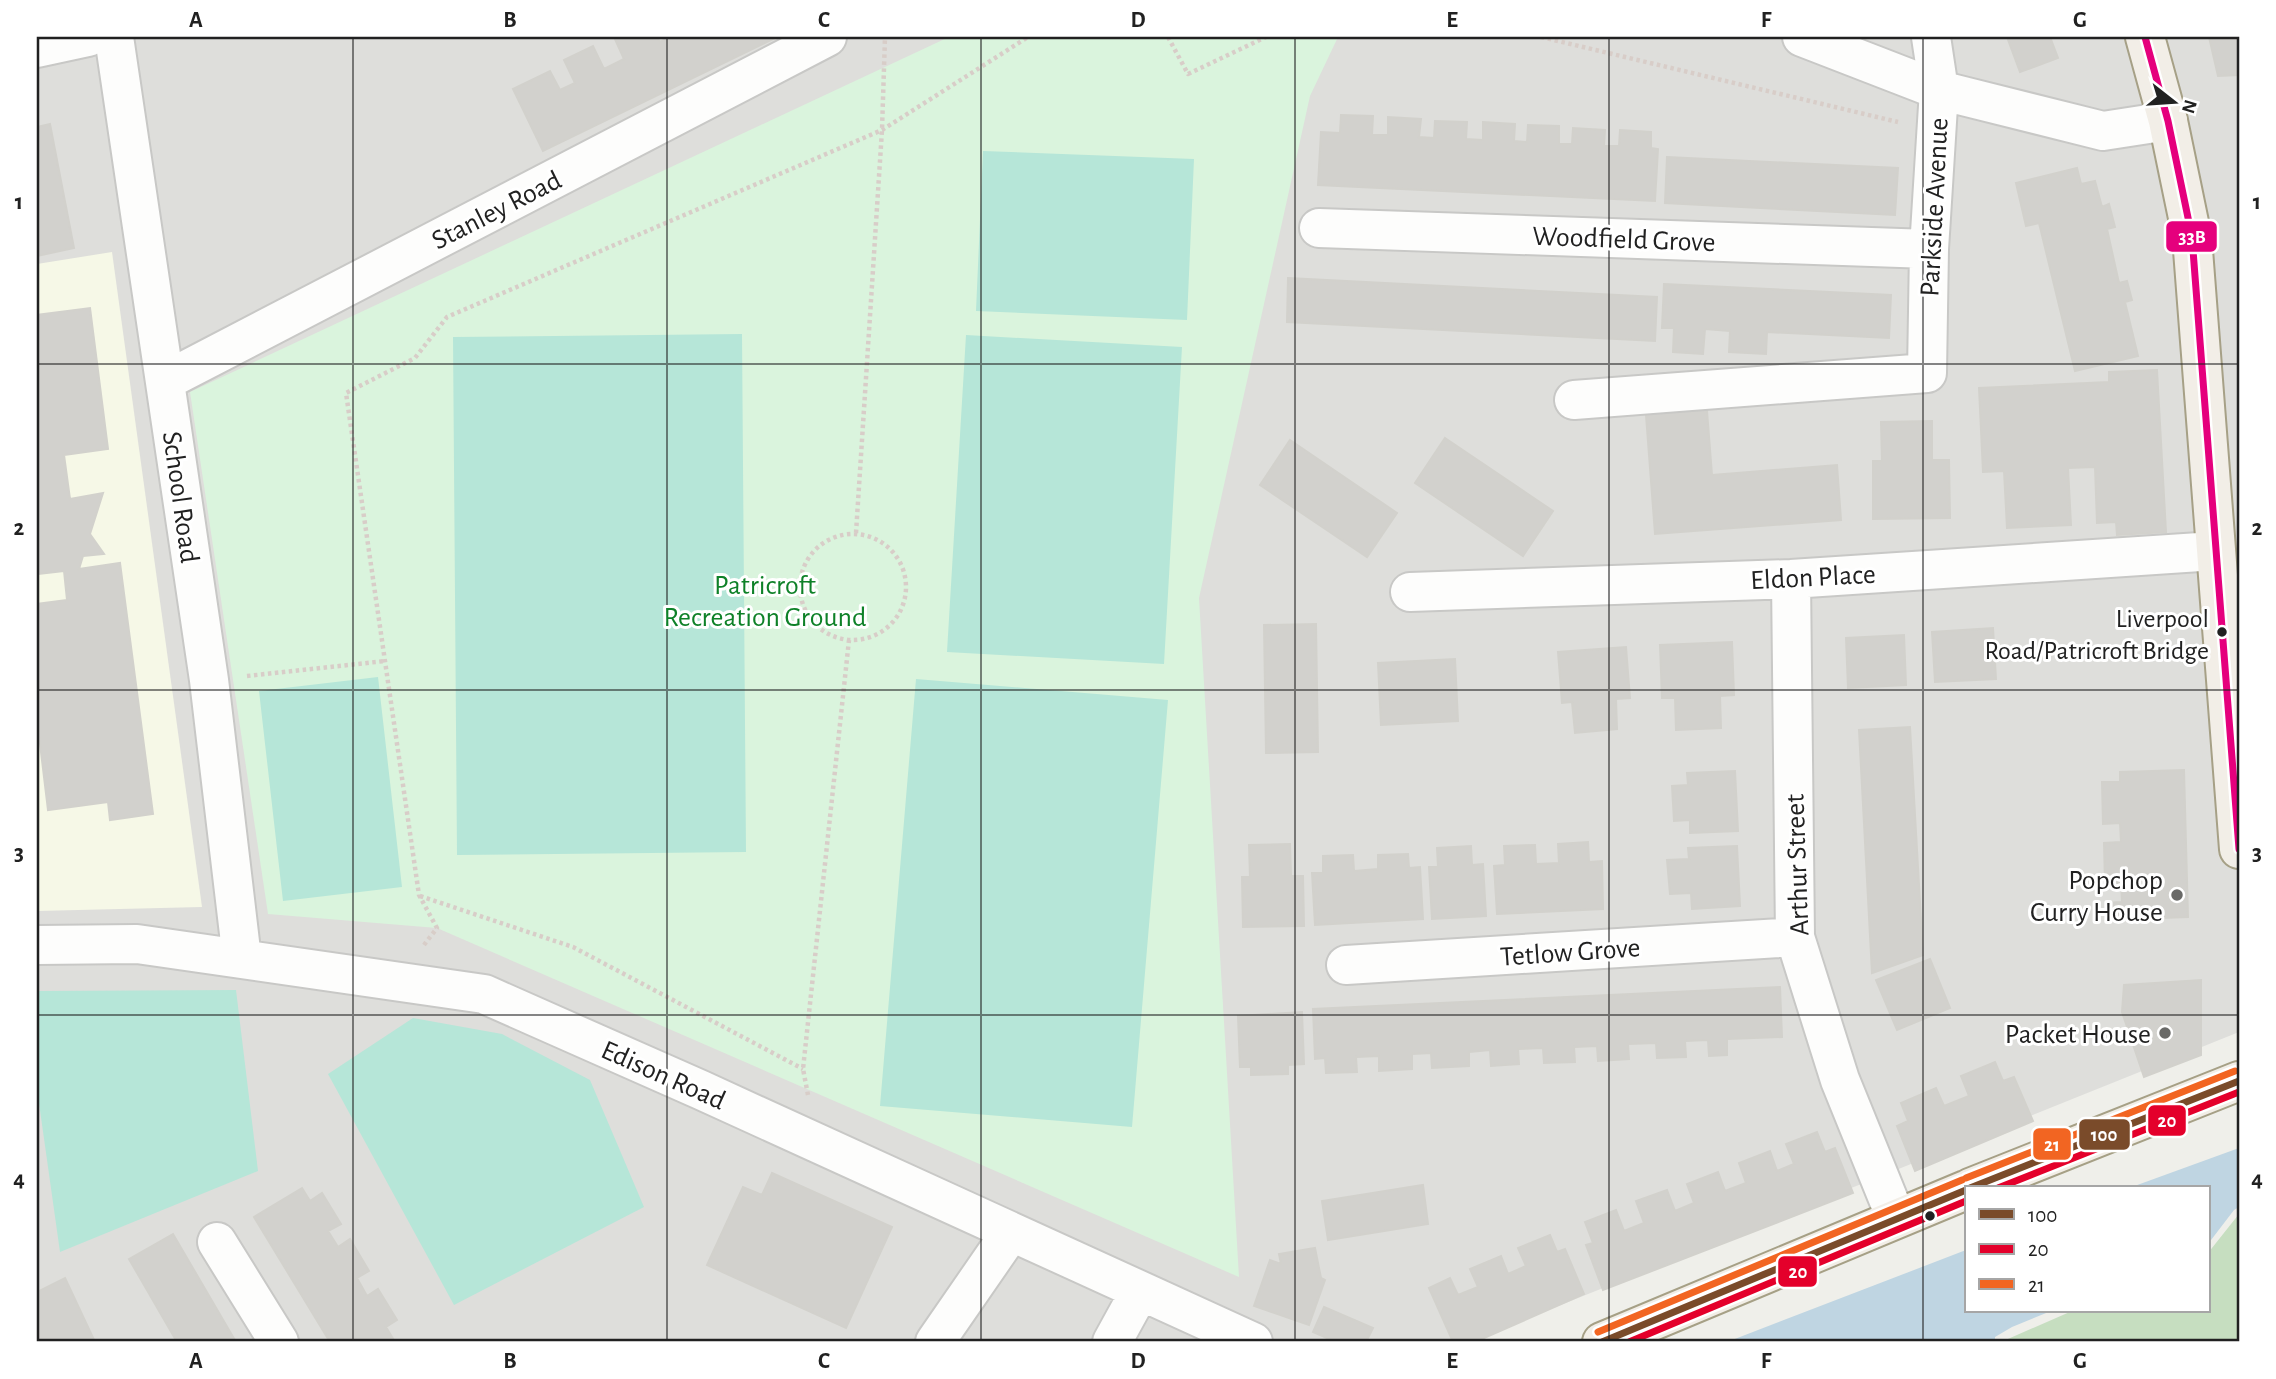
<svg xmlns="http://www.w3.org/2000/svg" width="2276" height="1379" font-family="'Alegreya Sans',sans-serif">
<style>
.residential{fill:#dededb}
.education{fill:#f6f8e7}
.forest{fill:#c6dec0}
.park{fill:#daf4dd}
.pitch{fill:#b6e6d8}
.water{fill:#bfd5e2}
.building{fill:#d2d1cd;stroke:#d2d1cc;stroke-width:2}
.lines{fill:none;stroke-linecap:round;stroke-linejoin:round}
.minor-casing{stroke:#c8c8c6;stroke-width:42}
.major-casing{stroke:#a6a086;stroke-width:42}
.path{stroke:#d8cdc8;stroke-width:4.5;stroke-dasharray:3.5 3.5;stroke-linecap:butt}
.minor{stroke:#fdfdfc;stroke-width:38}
.major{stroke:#f2eee7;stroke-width:38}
.bus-1-casing{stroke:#fff;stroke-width:12}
.bus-2-casing{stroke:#fff;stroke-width:12}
.bus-3-casing{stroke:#fff;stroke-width:12}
.bus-4-casing{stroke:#fff;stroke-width:12}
.bus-1{stroke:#7a4b2a;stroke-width:7}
.bus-2{stroke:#e4002b;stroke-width:7}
.bus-3{stroke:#f26522;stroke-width:7}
.bus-4{stroke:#e5007d;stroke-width:7}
.grid{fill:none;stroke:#212121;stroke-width:2;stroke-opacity:0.55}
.bus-dot{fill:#212121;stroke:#fff;stroke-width:2.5}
.poi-dot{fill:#696967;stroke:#fff;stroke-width:2.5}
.labels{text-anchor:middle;stroke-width:6;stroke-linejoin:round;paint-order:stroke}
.bus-label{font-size:26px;fill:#212121;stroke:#fff;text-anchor:end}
.street-label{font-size:28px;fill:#212121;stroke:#fff}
.park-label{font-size:28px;fill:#0e8128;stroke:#fff}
.poi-label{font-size:28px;fill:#212121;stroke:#fff;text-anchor:end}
.line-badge{stroke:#fff;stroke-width:2.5}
.badge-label{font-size:19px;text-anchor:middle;font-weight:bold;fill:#fff}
.neatline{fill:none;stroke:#212121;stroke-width:2.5}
.grid-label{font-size:23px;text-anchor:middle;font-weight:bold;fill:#212121}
</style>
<rect width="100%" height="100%" fill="#efefea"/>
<path class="residential" d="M37 37H2239V1032L1469 1342H37Z"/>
<path class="education" d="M112 252 202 907 37 911V264Z"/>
<path class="forest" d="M2239 1214V1342H2001L2072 1311H2208V1253Z"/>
<path class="park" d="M949 37H1338L1310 96 1199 598 1239 1277 437 928 268 914 190 392Z"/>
<path class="pitch" d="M983 151 1194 159 1187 320 976 311Z
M742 334 746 852 457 855 453 337Z
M966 335 1182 347 1164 664 947 652Z
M378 677 402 887 283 901 259 691Z
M916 679 1168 700 1132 1127 880 1106Z
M236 990 258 1171 60 1252 37 1089V991Z
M413 1018 502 1034 590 1080 644 1207 454 1305 328 1074Z"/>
<path class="water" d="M2239 1148V1207L2234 1210 2208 1244V1188H2129Z
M1966 1250V1311H2051L2012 1327 1995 1337V1342H1727Z"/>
<path class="building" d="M614 37H657L660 42 670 37H777L543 151 513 89 550 71 560 90 575 83 564 60 593 46 604 69 624 59Z
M2007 37H2050L2058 58 2020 72Z
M2209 37H2239V75L2218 76Z
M1341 115 1373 116 1372 135H1388V117L1421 119 1419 137 1434 138 1435 121 1467 122 1466 139 1483 140V122L1515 124 1514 141 1527 142 1528 125 1559 126V144H1572L1573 128 1605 130 1604 146H1619L1620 130 1651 132V148L1658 149 1655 201 1318 185 1321 132 1340 133Z
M50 124 74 248 37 256V127Z
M1667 157 1898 168 1895 215 1665 203Z
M2077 168 2081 184 2095 181 2102 207 2109 204 2115 227 2107 229 2119 283 2127 281 2132 300 2125 302 2138 356 2075 371 2039 223 2026 226 2016 183Z
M1288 278 1657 297 1655 341 1287 322Z
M1664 284 1891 295 1889 338 1767 332 1766 354 1729 352 1730 331 1705 329 1703 354 1673 352 1674 328H1662Z
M90 308 108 449 64 455 70 499 103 493 90 534 104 554 83 556 79 569 120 563 153 814 110 820 108 802 48 810 37 719V604L67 600 64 571 39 574 37 555V315Z
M2157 370 2166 532 2117 535 2116 522 2097 523 2095 467 2068 468 2071 525 2007 528 2004 471 1983 472 1979 388 2109 382V372Z
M1706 398 1712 475 1837 465 1841 520 1655 534 1645 402Z
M1932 421V460H1949L1950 518 1873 519V461H1882L1881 422Z
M1445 438 1553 511 1523 556 1415 483Z
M1290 440 1397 513 1367 557 1260 485Z
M1316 624 1318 752 1266 753 1264 625Z
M1993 628 1996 679 1935 682 1932 632Z
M1904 635 1906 685 1848 688 1846 638Z
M1732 642 1734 695 1720 696 1721 728 1676 730 1675 698H1662L1660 645Z
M1626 647 1630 698 1616 699 1617 729 1575 733 1572 702 1562 703 1558 652Z
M1455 659 1458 721 1381 725 1378 663Z
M1910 727 1923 955 1872 973 1859 730Z
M2184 770 2188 917 2105 920V903L2122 902 2121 883 2105 884 2104 843 2121 842 2120 823 2103 824 2102 782H2120V772Z
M1735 771 1738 831 1690 833V820L1674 821 1672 786 1688 785 1687 773Z
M1588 842 1589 862 1602 861 1603 909 1497 914 1494 866 1505 865 1504 846 1535 845 1536 864 1559 863 1558 844Z
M1290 844 1291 876H1303L1304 926 1243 927 1242 877H1250L1249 845Z
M1471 846 1472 865 1483 864 1486 916 1432 919 1429 867H1438L1437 848Z
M1737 846 1740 906 1692 909 1691 893 1670 894 1667 860 1689 859 1688 848Z
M1408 854 1409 868 1420 867 1423 919 1315 925 1312 873H1323V856L1353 855 1354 871 1378 869V855Z
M1930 959 1950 1008 1897 1030 1876 980Z
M2201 980V1055L2144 1077 2122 1012 2124 985Z
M1780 987 1782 1037 1727 1039V1055L1709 1056 1708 1040 1685 1041 1686 1057 1657 1058 1656 1043 1628 1044 1629 1059 1598 1061 1597 1046 1574 1047 1575 1062 1544 1063 1543 1048 1518 1049 1519 1064 1491 1066 1490 1050 1469 1052V1066L1432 1068 1431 1053 1412 1054V1069L1379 1071V1056L1356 1057 1357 1072 1326 1073 1325 1058 1315 1059 1313 1009Z
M1302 1012 1304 1064 1288 1065V1074L1251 1075V1067H1240L1238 1016Z
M1995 1062 2003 1081 2014 1077 2033 1121 1915 1171 1897 1126 1908 1121 1901 1103 1936 1088 1944 1106 1969 1096 1961 1076Z
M1817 1132 1825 1152 1835 1148 1853 1193 1603 1290 1586 1245 1593 1243 1585 1222 1616 1210 1624 1231 1644 1223 1636 1201 1667 1190 1675 1211 1694 1203 1687 1184 1718 1172 1725 1191 1746 1183 1739 1163 1770 1151 1777 1171 1794 1164 1786 1144Z
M772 1173 892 1227 846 1328 707 1265 743 1187 762 1195Z
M1423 1185 1428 1224 1328 1240 1322 1201Z
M302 1188 310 1201 322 1193 341 1224 328 1231 338 1247 350 1239 369 1271 357 1278 367 1296 378 1289 397 1320 386 1327 395 1342H330L254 1217Z
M173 1234 236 1342H177L129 1259Z
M1550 1235 1557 1252 1565 1249 1584 1294 1475 1342H1453L1429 1288 1450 1278 1458 1295 1478 1287 1470 1269 1501 1256 1508 1274 1526 1266 1518 1248Z
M1315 1248 1321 1278 1325 1280 1309 1325 1254 1306 1270 1260 1281 1264 1279 1254Z
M65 1278 95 1342H39L37 1338V1292Z
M1324 1307 1373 1328 1366 1342H1336L1313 1332Z"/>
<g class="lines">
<g class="minor-casing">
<path id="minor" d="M114 37 209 680 242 959
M1802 37 1939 90 1931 37
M37 48 88 37
M1319 228 1929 249
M165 381 827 37
M1574 400 1927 373 1929 249 1939 90 2103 131 2168 121
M1791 579 1795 937 1840 1080 1896 1218
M1410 592 1791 579 2215 551
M37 945 137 944 484 994 701 1090 1253 1342
M1346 965 1795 937
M217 1242 279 1342
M935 1342 1011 1232
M1112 1342 1140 1291"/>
</g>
<g class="major-casing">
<path id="major" d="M2145 37 2168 121 2192 237 2239 849
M1970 1188 2239 1081
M1602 1342 1966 1190"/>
</g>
<path class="path" d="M1168 37 1188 74 1266 37
M1541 37 1898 122
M856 533 882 130 885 37
M800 587a53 53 0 1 1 106 0a53 53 0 1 1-106 0Z
M247 676 385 661
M420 896 573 947 803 1069
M424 945 437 928 419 895 346 393 415 358 447 317 882 130 1028 37
M808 1095 803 1069 849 640"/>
<use href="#minor" class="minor"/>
<use href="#major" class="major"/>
<g class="bus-1-casing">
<path id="bus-1" d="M1970 1188 2239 1081
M1602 1342 1966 1190"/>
</g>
<g class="bus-2-casing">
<path id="bus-2" d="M1998 1188 2239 1092
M1629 1342 1966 1201"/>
</g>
<g class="bus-3-casing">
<path id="bus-3" d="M1966 1178 2235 1071
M1598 1332 1962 1180"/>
</g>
<g class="bus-4-casing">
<path id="bus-4" d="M2145 37 2168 121 2192 237 2239 849"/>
</g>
<use href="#bus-1" class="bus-1"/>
<use href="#bus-2" class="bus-2"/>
<use href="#bus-3" class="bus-3"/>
<use href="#bus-4" class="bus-4"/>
</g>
<path class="grid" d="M353 37V1342M667 37V1342M981 37V1342M1295 37V1342M1609 37V1342M1923 37V1342M37 364H2239M37 690H2239M37 1015H2239"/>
<g class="bus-dot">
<circle cx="2222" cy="632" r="6"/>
<circle cx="1930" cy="1216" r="6"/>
</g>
<g class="poi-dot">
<circle cx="2177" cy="895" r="7"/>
<circle cx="2165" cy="1033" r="7"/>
</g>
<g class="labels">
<g class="bus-label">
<text x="2209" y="627">Liverpool<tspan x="2209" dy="32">Road/Patricroft Bridge</tspan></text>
</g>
<g class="street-label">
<text transform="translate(1933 207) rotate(-87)" y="10">Parkside Avenue</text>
<text transform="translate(496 209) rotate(-27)" y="10">Stanley Road</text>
<text transform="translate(1624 238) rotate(2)" y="10">Woodfield Grove</text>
<text transform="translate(182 497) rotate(82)" y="10">School Road</text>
<text transform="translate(1813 576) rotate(-3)" y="10">Eldon Place</text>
<text transform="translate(1796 865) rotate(-92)" y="10">Arthur Street</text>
<text transform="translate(1570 951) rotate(-4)" y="10">Tetlow Grove</text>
<text transform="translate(664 1074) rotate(24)" y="10">Edison Road</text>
</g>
<g class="park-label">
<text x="765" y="594">Patricroft<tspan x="765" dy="32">Recreation Ground</tspan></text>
</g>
<g class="poi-label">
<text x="2163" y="889">Popchop<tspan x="2163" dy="32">Curry House</tspan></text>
<text x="2151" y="1043">Packet House</text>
</g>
</g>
<g class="line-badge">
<rect x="2165" y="220" width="53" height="33" rx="7" fill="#e5007d"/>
<rect x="2147" y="1104" width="40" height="33" rx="7" fill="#e4002b"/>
<rect x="2078" y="1118" width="53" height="33" rx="7" fill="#7a4b2a"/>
<rect x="2032" y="1127" width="40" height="34" rx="7" fill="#f26522"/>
<rect x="1777" y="1255" width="41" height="33" rx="7" fill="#e4002b"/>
</g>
<g class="badge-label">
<text x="2192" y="243">33B</text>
<text x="2167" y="1127">20</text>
<text x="2104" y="1141">100</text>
<text x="2052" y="1151">21</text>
<text x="1798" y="1278">20</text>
</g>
<rect width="2276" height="1379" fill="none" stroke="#ffffff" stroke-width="77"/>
<rect x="1965" y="1186" width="245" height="126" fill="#ffffff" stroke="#a6a6a6" stroke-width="2"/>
<rect x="1979" y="1209" width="35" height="10" fill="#7a4b2a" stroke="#a6a6a6" stroke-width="2"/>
<text x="2028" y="1222" font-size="21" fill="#212121">100</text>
<rect x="1979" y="1244" width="35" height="10" fill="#e4002b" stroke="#a6a6a6" stroke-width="2"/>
<text x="2028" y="1256" font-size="21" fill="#212121">20</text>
<rect x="1979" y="1279" width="35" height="10" fill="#f26522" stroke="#a6a6a6" stroke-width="2"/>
<text x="2028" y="1292" font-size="21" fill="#212121">21</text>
<g transform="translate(2174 102) rotate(107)" stroke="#ffffff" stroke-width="5" paint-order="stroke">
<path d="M0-5L12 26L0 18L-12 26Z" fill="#212121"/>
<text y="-10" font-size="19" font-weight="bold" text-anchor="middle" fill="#212121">N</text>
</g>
<rect x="38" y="38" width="2200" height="1302" class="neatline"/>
<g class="grid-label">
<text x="196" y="27">A</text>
<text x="510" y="27">B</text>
<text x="824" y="27">C</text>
<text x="1138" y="27">D</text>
<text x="1452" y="27">E</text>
<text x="1766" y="27">F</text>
<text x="2080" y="27">G</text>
<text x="19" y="209">1</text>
<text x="2257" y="209">1</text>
<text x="19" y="535">2</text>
<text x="2257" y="535">2</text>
<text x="19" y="860">3</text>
<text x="2257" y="860">3</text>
<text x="19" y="1186">4</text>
<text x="2257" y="1186">4</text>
<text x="196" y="1368">A</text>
<text x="510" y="1368">B</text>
<text x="824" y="1368">C</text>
<text x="1138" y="1368">D</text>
<text x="1452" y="1368">E</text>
<text x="1766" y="1368">F</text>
<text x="2080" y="1368">G</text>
</g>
</svg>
